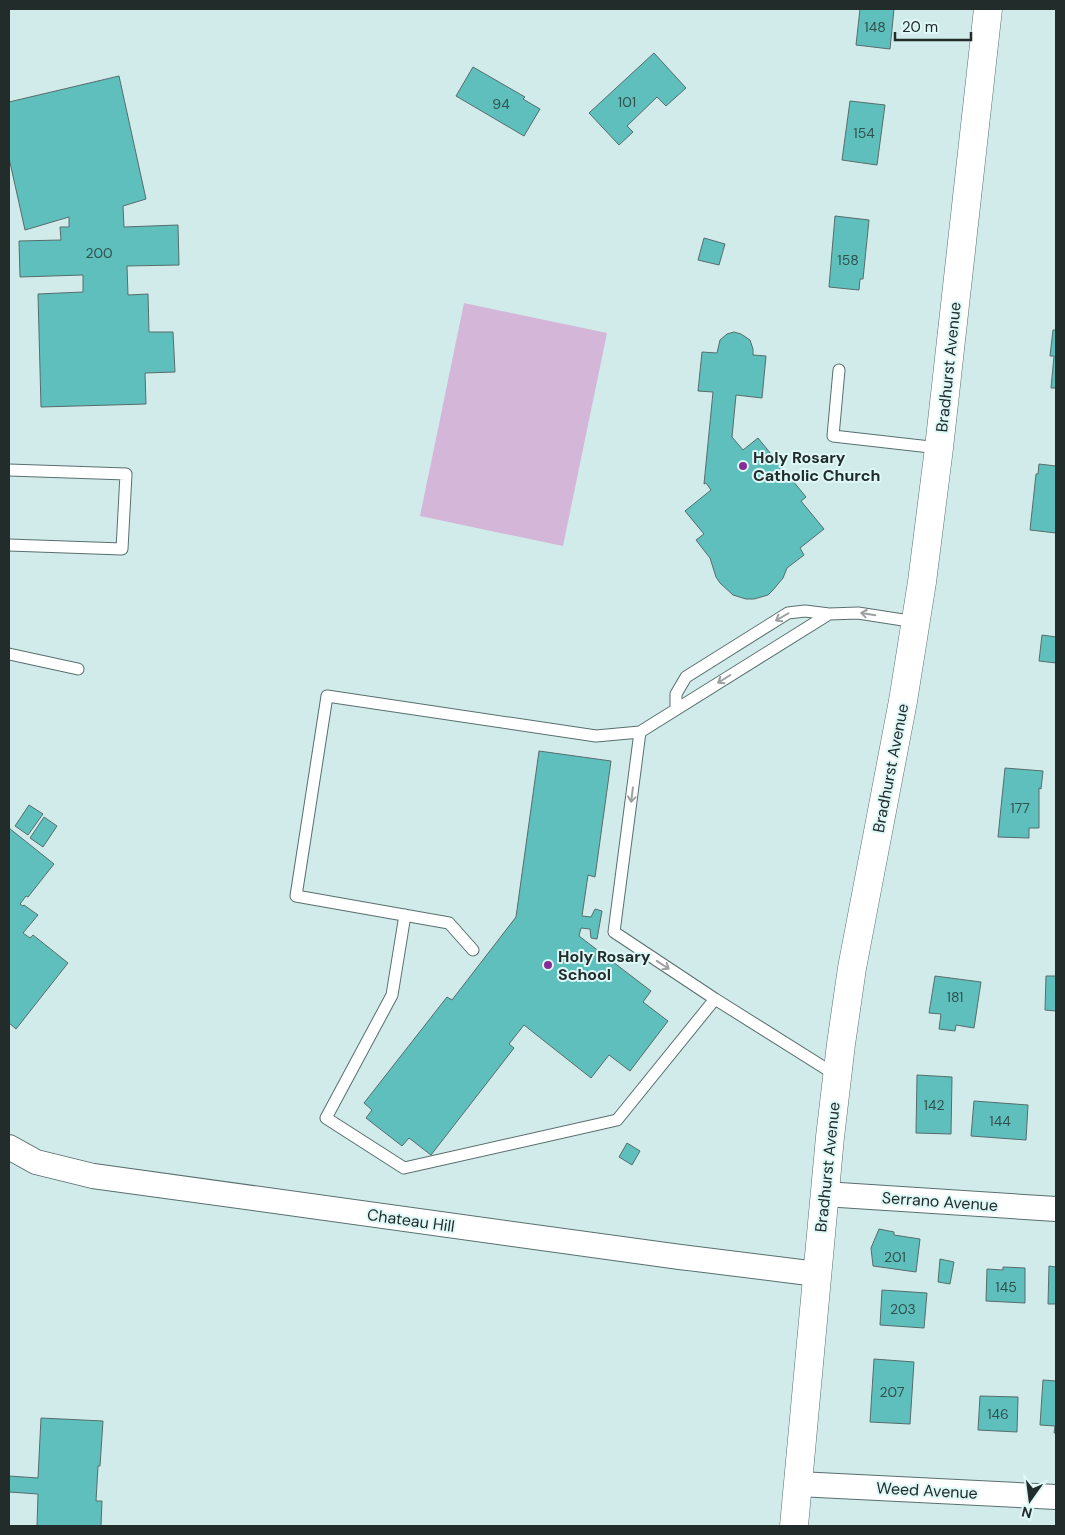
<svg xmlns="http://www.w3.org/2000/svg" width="1065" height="1535" font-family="'DM Sans',sans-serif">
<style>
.green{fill:#d4b7d8}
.building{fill:#5ebfbc;stroke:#566d6c}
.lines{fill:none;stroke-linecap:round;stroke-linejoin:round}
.lane-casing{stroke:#586f6e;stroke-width:13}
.street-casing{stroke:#586f6e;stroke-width:26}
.secondary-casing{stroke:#586f6e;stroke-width:29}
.lane{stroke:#fff;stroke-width:11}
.street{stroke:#fff;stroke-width:24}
.secondary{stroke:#fff;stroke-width:28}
.oneway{stroke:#9ca0a0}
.poi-dot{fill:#882c97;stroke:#def8f7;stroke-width:2}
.labels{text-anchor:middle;stroke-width:4;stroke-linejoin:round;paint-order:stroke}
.number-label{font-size:14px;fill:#31514f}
.street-label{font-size:16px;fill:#222c2b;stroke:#def8f7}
.poi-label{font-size:16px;font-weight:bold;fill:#222c2b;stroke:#def8f7;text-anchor:start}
</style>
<rect width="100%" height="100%" fill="#d1ebea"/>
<path class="green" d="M464 303 607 333 563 546 420 516Z"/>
<path class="building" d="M858 9H894L890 49 856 45 860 9Z
M654 53 686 88 666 106 657 97 627 126 633 132 619 145 589 113Z
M473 67 525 97 523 99 540 109 524 136 456 96Z
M119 76 146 199 123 206 124 227 178 225 179 265 127 266 128 295 148 294 149 332H173L175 372 145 373 146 404 41 407 38 294 83 292V275L20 277 19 241 61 240 60 227H69V217L25 230 9 158V102Z
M850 101 885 105 877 165 842 160Z
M835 216 869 220 863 279H860L859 290 829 287Z
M704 238 725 244 719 265 698 260Z
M1053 330H1056V388H1051L1054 356H1050Z
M734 332 741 334 750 340 753 349V355L766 356 762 398 736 395 732 437 743 450 758 438 806 497 801 501 824 529 800 548 804 555 787 568 783 578 773 590 768 595 754 599H746L733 595 720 583 716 577 710 558 696 540 704 534 685 511 711 490 706 483 704 484 713 392 698 391 702 352 717 353 720 340 727 334Z
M1039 464 1056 466V533L1030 530 1036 474H1038Z
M1042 635 1056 637V663L1039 661Z
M539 751 611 761 595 877 588 875 582 916 591 917 595 909 602 911 597 939 591 938 590 929 581 928 579 936 651 991 643 1002 668 1021 630 1071 609 1055 591 1078 524 1025 509 1044 514 1048 431 1155 409 1138 402 1146 366 1118 372 1110 364 1103 447 997 452 1000 516 917Z
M1005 768 1043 771 1041 789 1039 788V828H1029V838L998 837Z
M29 805 43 814 28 835 15 826Z
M44 817 57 826 43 847 30 838Z
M9 828 54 864 28 897 26 896 20 904 23 906 24 905 38 915 23 933 30 938 33 935 68 963 16 1029 9 1023Z
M935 976 981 982 974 1028 956 1025 955 1031 939 1029 941 1014 929 1013Z
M1046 976H1056V1011L1045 1010Z
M917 1075 952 1077 951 1134 916 1133Z
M974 1101 1028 1105 1026 1140 971 1136Z
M627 1143 640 1151 632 1165 619 1157Z
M879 1229 894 1232V1235L920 1239 916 1272 873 1266 871 1248Z
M940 1259 954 1262 950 1284 938 1282Z
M1049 1266 1056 1267V1304H1048Z
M1003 1267 1025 1268V1303L986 1301 987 1269 1003 1270Z
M882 1290 927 1293 924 1328 880 1325Z
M874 1359 914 1362 910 1424 870 1422Z
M1043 1380 1056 1381V1433H1054L1055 1426 1040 1425Z
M980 1396 1018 1397 1017 1432 978 1430Z
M41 1418 103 1421 100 1466H98L96 1501H102L101 1526H37L38 1494 9 1492V1476L38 1478Z"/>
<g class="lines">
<g class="lane-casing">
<path id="lane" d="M839 370 833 436 939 448
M9 470 126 474 122 549 9 545
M9 654 78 669
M676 709V694L686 677 788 613 805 611 829 614
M405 915 392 995 326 1118 404 1168 617 1120 715 999
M473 950 449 923 296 896 327 696 596 736 640 732
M836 1075 715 999 614 932 640 732 829 614 858 613 916 622"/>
</g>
<g class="street-casing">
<path id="street" d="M9 1147 36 1162 93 1176 680 1257 817 1274
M824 1194 1056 1209
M798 1484 1056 1497"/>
</g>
<g class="secondary-casing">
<path id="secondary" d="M794 1526 830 1137 841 1044 852 968 903 701 922 582 939 448 988 9"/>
</g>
<use href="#lane" class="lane"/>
<use href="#street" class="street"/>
<use href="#secondary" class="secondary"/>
</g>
<defs><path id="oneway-shaft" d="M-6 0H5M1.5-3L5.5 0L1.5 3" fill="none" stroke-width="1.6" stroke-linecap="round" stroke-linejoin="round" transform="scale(1.25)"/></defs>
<g class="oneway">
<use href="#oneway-shaft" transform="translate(868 614) rotate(-171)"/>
<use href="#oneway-shaft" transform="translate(782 617) rotate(150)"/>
<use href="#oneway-shaft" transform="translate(724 679) rotate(148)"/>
<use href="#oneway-shaft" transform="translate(632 795) rotate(97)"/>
<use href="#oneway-shaft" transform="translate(663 965) rotate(34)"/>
</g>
<g class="poi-dot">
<circle cx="743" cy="466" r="5"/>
<circle cx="548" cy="965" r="5"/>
</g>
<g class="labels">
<g class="number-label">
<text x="875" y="32">148</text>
<text x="627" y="107">101</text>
<text x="501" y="109">94</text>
<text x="864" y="138">154</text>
<text x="99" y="258">200</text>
<text x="848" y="265">158</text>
<text x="1020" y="813">177</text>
<text x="955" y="1002">181</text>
<text x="934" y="1110">142</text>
<text x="1000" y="1126">144</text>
<text x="895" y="1262">201</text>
<text x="1006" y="1292">145</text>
<text x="903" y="1314">203</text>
<text x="892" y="1397">207</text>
<text x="998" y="1419">146</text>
</g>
<g class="street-label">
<text transform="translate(948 367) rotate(-84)" y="6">Bradhurst Avenue</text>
<text transform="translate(890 768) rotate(-79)" y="6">Bradhurst Avenue</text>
<text transform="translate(827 1167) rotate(-84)" y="6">Bradhurst Avenue</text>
<text transform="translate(940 1201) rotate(4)" y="6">Serrano Avenue</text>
<text transform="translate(411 1220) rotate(8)" y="6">Chateau Hill</text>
<text transform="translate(927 1490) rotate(3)" y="6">Weed Avenue</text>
</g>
<g class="poi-label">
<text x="753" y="463">Holy Rosary<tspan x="753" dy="18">Catholic Church</tspan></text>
<text x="558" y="962">Holy Rosary<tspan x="558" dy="18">School</tspan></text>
</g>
</g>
<rect width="1065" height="1535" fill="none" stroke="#222c2b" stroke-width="20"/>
<g transform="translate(1030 1500) rotate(194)" stroke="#def8f7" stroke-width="4" paint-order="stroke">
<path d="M0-4L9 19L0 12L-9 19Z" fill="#222c2b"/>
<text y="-8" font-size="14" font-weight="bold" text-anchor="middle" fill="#222c2b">N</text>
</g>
<path d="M895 32v8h76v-8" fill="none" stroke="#222c2b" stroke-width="2.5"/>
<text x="902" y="32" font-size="15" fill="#222c2b" stroke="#def8f7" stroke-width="4" paint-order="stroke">20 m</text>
</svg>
